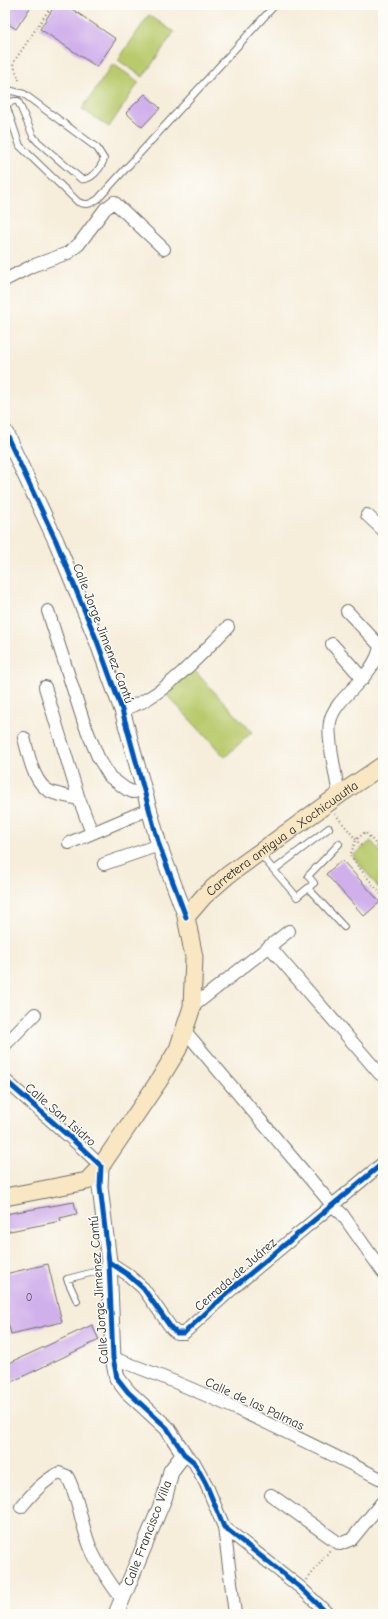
<svg xmlns="http://www.w3.org/2000/svg" width="388" height="1619" font-family="'Comic Neue',sans-serif">
<style>
.green{fill:#b9ca6d;stroke:#727a4c}
.building{fill:#d0b0eb}
.lines{fill:none;stroke-linecap:round;stroke-linejoin:round}
.service-casing{stroke:#726f68;stroke-width:8}
.minor-casing{stroke:#726f68;stroke-width:14}
.tertiary-casing{stroke:#726f68;stroke-width:17}
.secondary-casing{stroke:#726f68;stroke-width:19}
.path{stroke:#726f68;stroke-width:2;stroke-dasharray:1 3;stroke-linecap:butt}
.service{stroke:#fff;stroke-width:6}
.minor{stroke:#fff;stroke-width:12}
.tertiary{stroke:#fff;stroke-width:15}
.secondary{stroke:#f9e7c3;stroke-width:17}
.cycleway-casing{stroke:#fdfcf7;stroke-width:8}
.cycleway{stroke:#0057b8;stroke-width:5}
.labels{text-anchor:middle;stroke-width:3;stroke-linejoin:round;paint-order:stroke}
.number-label{font-size:11px;fill:#544c5b}
.street-label{font-size:13px;fill:#2b2b2b;stroke:#fdfcf7}
</style>
<rect width="100%" height="100%" fill="#fdfcf7"/>
<filter id="ink" filterUnits="userSpaceOnUse"><feTurbulence type="fractalNoise" baseFrequency=".025" numOctaves="2"/><feDisplacementMap in="SourceGraphic" scale="8" xChannelSelector="R" yChannelSelector="G"/><feConvolveMatrix kernelMatrix="1 2 1 2 8 2 1 2 1" color-interpolation-filters="sRGB"/></filter>
<filter id="wash" filterUnits="userSpaceOnUse"><feTurbulence type="fractalNoise" baseFrequency=".012" numOctaves="4" result="noise"/><feDisplacementMap in="SourceGraphic" scale="16" xChannelSelector="R" yChannelSelector="G"/><feGaussianBlur stdDeviation="0.9" result="paint"/><feColorMatrix in="noise" values="0 0 0 0 0 0 0 0 0 0 0 0 0 0 0 0 0 1.4 0 .05"/><feComposite in="paint" operator="in"/></filter>
<g filter="url(#wash)">
<rect width="100%" height="100%" fill="#f6edda"/>
<path class="green" d="M149 15 174 32 143 77 118 60Z
M113 64 139 82 109 127 82 109Z
M192 668 252 732 225 757 165 693Z
M371 841 383 855V893L353 856Z"/>
<g id="blocks">
<path class="building" d="M5 5H32L16 29 5 22Z
M55 5H66L116 39 97 67 40 29Z
M145 94 160 108 142 127 126 113Z
M342 860 380 902 364 916 326 874Z
M74 1202 77 1214 60 1218 61 1221 5 1232V1214Z
M48 1264 62 1322 11 1334 5 1310V1274Z
M92 1325 99 1340 5 1385V1365Z"/>
</g>
</g>
<g filter="url(#ink)">
<use href="#blocks" fill-opacity="0" stroke="#726f68" stroke-width="1"/>
<g class="lines">
<g class="service-casing">
<path id="service" d="M5 93 12 91 24 94 97 148 104 159C101 168 91 181 81 179L37 141 33 136 18 101H14L6 104
M5 102 20 146 78 202C87 206 90 204 98 199L275 5
M260 854 297 897 314 883 308 876 339 844
M274 870 329 828
M308 888 344 927
M77 1301 67 1279 102 1270H109"/>
</g>
<g class="minor-casing">
<path id="minor" d="M5 280 32 266 68 253 79 244 105 209 114 202 164 249
M367 515 383 530
M48 611 84 723 98 757 110 777 126 789 133 792 144 790
M332 644 363 679
M45 687 79 799 92 833
M122 710C130 706 140 704 147 699 175 683 205 650 228 627
M24 738C29 755 33 784 51 792 60 795 70 797 79 799
M339 795C336 776 327 738 330 722 334 697 376 677 380 646L347 611
M69 843 149 809
M104 864 159 845
M269 946 380 1074
M192 1007 289 931
M185 1031 333 1206 342 1214 383 1272
M5 1045 35 1014
M5 1080 81 1147 101 1166
M109 1262 127 1274 143 1288 172 1329 177 1333H184L234 1287 383 1163
M113 1358C205 1391 295 1436 383 1480
M184 1454 194 1462 206 1484 224 1527 301 1588 328 1614
M271 1495 340 1544 352 1539 383 1501
M21 1507C32 1494 43 1481 59 1473L67 1476C79 1497 81 1526 91 1549 98 1566 110 1583 121 1598
M224 1527 235 1614"/>
</g>
<g class="tertiary-casing">
<path id="tertiary" d="M5 432 56 541 97 641 122 710 159 845 186 917
M101 1166 100 1187 109 1262 113 1358 117 1378 128 1392 167 1428 184 1454 171 1471 165 1496 116 1614"/>
</g>
<g class="secondary-casing">
<g id="secondary">
<path id="s1" d="M5 1197 87 1181 101 1166 158 1082 178 1049 192 1007 194 957 186 917 204 896 228 875 339 795 383 765"/>
</g>
</g>
<path class="path" d="M19 80 13 63 52 5
M335 814 363 848
M383 852 365 832 356 840 350 856 383 897
M307 1580 330 1550"/>
<use href="#service" class="service"/>
<use href="#minor" class="minor"/>
<use href="#tertiary" class="tertiary"/>
<use href="#secondary" class="secondary"/>
<g class="cycleway-casing">
<path id="cycleway" d="M5 432 56 541 97 641 122 710 159 845 186 917
M5 1080 81 1147 101 1166 100 1187 109 1262 113 1358 117 1378 128 1392 167 1428 184 1454 194 1462 206 1484 224 1527 301 1588 328 1614
M109 1262 127 1274 143 1288 172 1329 177 1333H184L234 1287 383 1163"/>
</g>
<use href="#cycleway" class="cycleway"/>
</g>
</g>
<g class="labels">
<g class="number-label">
<text x="29" y="1301">0</text>
</g>
<g class="street-label">
<text transform="translate(104 633) rotate(69)" y="5">Calle Jorge Jimenez Cantú</text>
<text dy="5" stroke="none"><textPath href="#s1" startOffset="504">Carretera antigua a Xochicuautla</textPath></text>
<text transform="translate(61 1114) rotate(41)" y="5">Calle San Isidro</text>
<text transform="translate(235 1274) rotate(-41)" y="5">Cerrada de Juárez</text>
<text transform="translate(98 1290) rotate(-94)" y="5">Calle Jorge Jimenez Cantú</text>
<text transform="translate(255 1403) rotate(25)" y="5">Calle de las Palmas</text>
<text transform="translate(147 1533) rotate(-69)" y="5">Calle Francisco Villa</text>
</g>
</g>
<rect width="388" height="1619" fill="none" stroke="#fdfcf7" stroke-width="20"/>
</svg>
